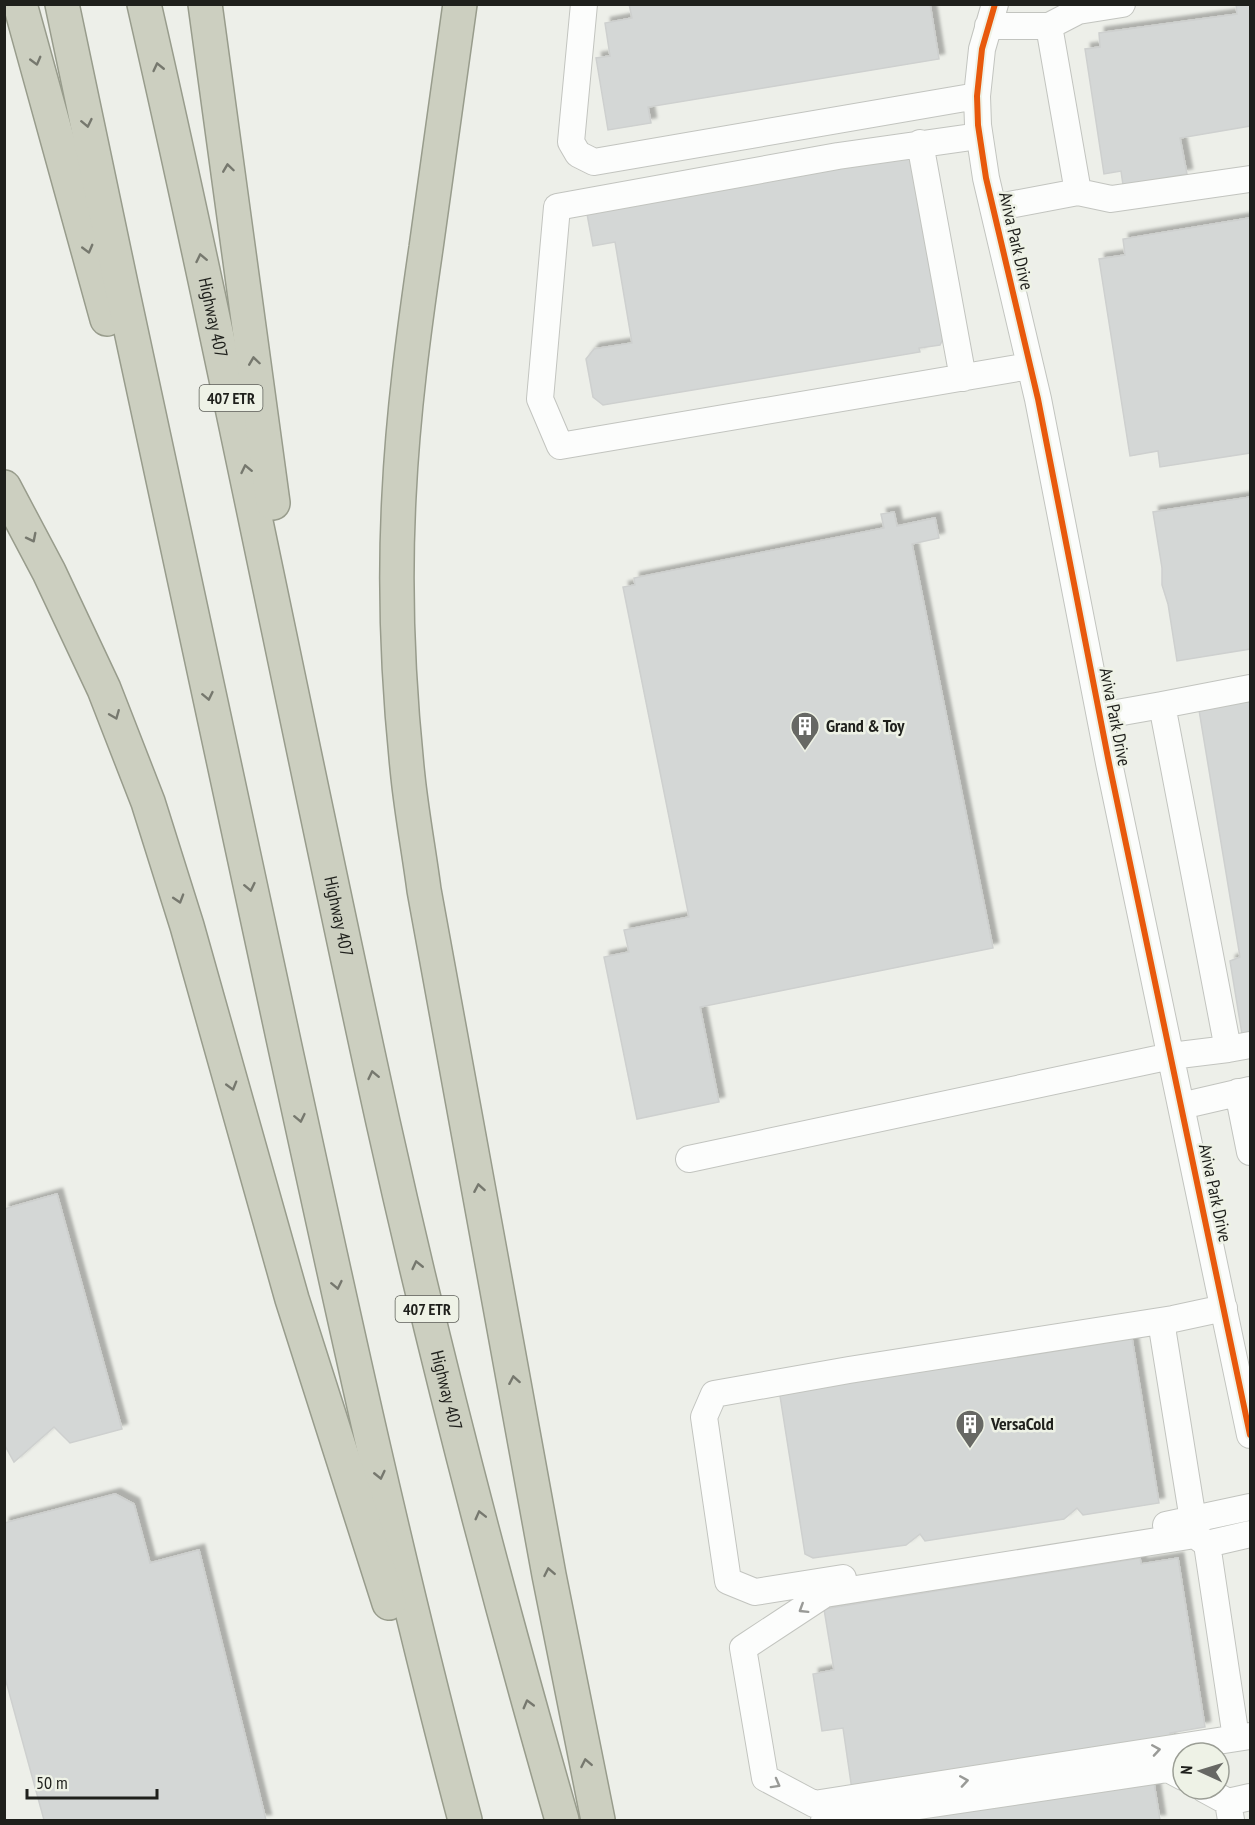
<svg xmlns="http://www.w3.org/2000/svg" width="1255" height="1825" font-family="'PT Sans Narrow',sans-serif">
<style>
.building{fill:#d4d7d6;stroke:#ced0cf;stroke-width:1.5;filter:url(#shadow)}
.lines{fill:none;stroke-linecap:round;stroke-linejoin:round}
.minor-casing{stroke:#c2c4bf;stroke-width:28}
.highway-casing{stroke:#989c8c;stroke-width:36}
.minor{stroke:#fcfdfc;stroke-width:26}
.highway{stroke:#cccfc0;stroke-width:33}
.cycleway-casing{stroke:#eef2e6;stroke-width:10}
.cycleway{stroke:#e8590c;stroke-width:6}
.oneway{stroke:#76786e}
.oneway2{stroke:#999a97}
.labels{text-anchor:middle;stroke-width:5;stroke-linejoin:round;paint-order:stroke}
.shield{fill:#eef2e6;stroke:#5d5f59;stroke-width:1.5}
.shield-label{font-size:16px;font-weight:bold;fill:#1f201c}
.street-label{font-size:18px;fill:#1f201c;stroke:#eef2e6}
.poi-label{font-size:18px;font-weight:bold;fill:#1f201c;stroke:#eef2e6;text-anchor:start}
</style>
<defs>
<filter id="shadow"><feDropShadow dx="5.5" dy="-5.5" stdDeviation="1.5" flood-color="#0004"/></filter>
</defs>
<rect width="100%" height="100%" fill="#edefe9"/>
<path class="building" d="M629 4H930L939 59 648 107 651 123 608 130 596 58 610 56 605 23 632 18Z
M1236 4H1250V126L1180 138 1187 174 1123 185 1121 171 1104 174 1085 49 1100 47 1099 33 1237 14Z
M887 156 910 158 943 339 940 345 919 348 920 352 603 405 593 397 586 359 594 349 632 343 615 242 593 246 587 214Z
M1250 218V453L1160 467 1158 451 1130 456 1099 259 1125 255 1123 239Z
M1250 497V649L1177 661 1168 604 1162 585V568L1153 512Z
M894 512 897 526 935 518 939 538 912 544 993 948 700 1007 719 1102 637 1119 604 957 629 952 624 930 689 917 623 587 635 585 634 578 884 528 881 514Z
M1250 695V1033L1242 1034 1230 961 1240 957 1198 704Z
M57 1194 122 1429 70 1443 54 1427 14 1462 4 1444V1209Z
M1131 1332 1159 1503 1083 1515 1077 1508 1064 1519 925 1541 920 1534 906 1545 813 1558 805 1554 780 1396 785 1388Z
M115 1494 134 1504 150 1563 199 1550 266 1820H44L4 1674V1523Z
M1140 1558 1141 1564 1178 1558 1205 1727 1170 1733 1171 1739 852 1790 843 1728 822 1731 813 1674 834 1670 824 1609Z
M1153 1777 1160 1820H903Z"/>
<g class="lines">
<g class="minor-casing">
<path id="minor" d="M584 4 571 142 578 154 594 162 977 96
M995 4 982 49 977 96 978 125 986 178 1038 399 1109 763 1250 1435
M988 26H1049L1078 192
M1049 26 1078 11 1122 4
M979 136 838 156 557 207 540 399 560 446 1030 366
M920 143 963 378
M993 208 1078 192 1111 199 1250 179
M1162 705 1250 688
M1228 1049 1250 1045
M1238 1092 1250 1152
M1181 1106 1250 1090
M689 1159 1171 1056 1228 1049 1162 705 1100 716
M1161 1321 1193 1520
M1166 1525 1250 1507
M1207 1544 1250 1534
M843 1578 755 1592 728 1581 704 1417 714 1394 849 1370 1173 1319 1224 1308
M1236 1738 1207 1544 1195 1535 825 1594 743 1648 765 1778 814 1804 1250 1736
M1204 1789 1228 1802
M824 1820 1168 1769 1183 1777
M1231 1820 1228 1802 1250 1797"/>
</g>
<g class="highway-casing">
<g id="highway">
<path d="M20 4 107 319"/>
<path d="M62 4C135 352 209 700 285 1047 341 1305 397 1564 465 1820"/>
<path id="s1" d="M144 4C229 376 301 750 383 1122 435 1356 496 1590 562 1820"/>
<path d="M205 4 273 503"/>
<path d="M460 4C448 86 437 167 426 248 414 330 403 412 399 496 394 590 398 684 408 777 412 815 419 852 424 890L549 1575 598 1820"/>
<path d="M4 487 49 572 104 689 148 802 187 926 292 1299 389 1603"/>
</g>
</g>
<use href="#minor" class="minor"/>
<use href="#highway" class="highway"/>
<g class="cycleway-casing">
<path id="cycleway" d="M995 4 982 49 977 96 978 125 986 178 1038 399 1109 763 1250 1435"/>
</g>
<use href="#cycleway" class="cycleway"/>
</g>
<defs><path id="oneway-chevron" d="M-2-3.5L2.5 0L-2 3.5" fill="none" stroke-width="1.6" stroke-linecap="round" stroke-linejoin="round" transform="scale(1.5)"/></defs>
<g class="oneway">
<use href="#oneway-chevron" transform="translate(36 61) rotate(75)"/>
<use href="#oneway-chevron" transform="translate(158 67) rotate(-103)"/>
<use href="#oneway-chevron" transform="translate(87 123) rotate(78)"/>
<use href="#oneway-chevron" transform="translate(228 168) rotate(-98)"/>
<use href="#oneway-chevron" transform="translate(88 249) rotate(75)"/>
<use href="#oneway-chevron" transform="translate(201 258) rotate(-102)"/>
<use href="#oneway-chevron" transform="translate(254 361) rotate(-98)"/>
<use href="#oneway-chevron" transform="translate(246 469) rotate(-102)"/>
<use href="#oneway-chevron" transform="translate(32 538) rotate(63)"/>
<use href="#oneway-chevron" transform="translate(208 696) rotate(78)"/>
<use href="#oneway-chevron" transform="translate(115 715) rotate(68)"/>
<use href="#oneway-chevron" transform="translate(250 887) rotate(78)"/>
<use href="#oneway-chevron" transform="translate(179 899) rotate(73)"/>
<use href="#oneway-chevron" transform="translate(373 1075) rotate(-102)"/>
<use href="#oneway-chevron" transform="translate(232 1086) rotate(74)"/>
<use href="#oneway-chevron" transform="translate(300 1118) rotate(78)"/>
<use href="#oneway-chevron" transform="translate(479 1188) rotate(-100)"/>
<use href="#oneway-chevron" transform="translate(417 1265) rotate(-103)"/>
<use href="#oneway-chevron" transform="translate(337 1285) rotate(78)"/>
<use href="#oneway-chevron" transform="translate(514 1380) rotate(-100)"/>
<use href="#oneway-chevron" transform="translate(380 1475) rotate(77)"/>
<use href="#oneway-chevron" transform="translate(480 1515) rotate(-104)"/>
<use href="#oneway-chevron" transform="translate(549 1572) rotate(-101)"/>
<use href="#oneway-chevron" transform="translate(528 1704) rotate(-105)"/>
<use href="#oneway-chevron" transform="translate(586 1763) rotate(-101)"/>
</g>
<g class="oneway2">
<use href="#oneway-chevron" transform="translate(803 1609) rotate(148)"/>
<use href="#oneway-chevron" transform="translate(1156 1750) rotate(-9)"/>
<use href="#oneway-chevron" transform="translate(964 1781) rotate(-9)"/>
<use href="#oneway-chevron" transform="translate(776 1784) rotate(29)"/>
</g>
<defs>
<g id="building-pin" transform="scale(1.5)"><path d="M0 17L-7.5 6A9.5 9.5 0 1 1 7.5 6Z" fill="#676864" stroke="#eef2e6"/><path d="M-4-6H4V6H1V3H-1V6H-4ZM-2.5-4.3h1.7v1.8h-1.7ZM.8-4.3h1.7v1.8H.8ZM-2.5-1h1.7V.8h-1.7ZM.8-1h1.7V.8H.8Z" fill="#fff"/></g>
</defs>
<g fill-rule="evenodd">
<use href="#building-pin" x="805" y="726"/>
<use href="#building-pin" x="970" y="1424"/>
</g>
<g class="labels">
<g class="shield">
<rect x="199.5" y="385" width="63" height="26" rx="4.5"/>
<rect x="395.5" y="1296" width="63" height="26" rx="4.5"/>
</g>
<g class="shield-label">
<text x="231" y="404">407 ETR</text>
<text x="427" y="1315">407 ETR</text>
</g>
<g class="street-label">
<text transform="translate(1016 241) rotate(77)" y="6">Aviva Park Drive</text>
<text dy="6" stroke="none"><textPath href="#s1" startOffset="321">Highway 407</textPath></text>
<text transform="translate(1115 717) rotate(79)" y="6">Aviva Park Drive</text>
<text dy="6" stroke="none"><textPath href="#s1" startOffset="933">Highway 407</textPath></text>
<text transform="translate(1215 1193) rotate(78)" y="6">Aviva Park Drive</text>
<text dy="6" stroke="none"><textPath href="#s1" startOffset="1419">Highway 407</textPath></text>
</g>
<g class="poi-label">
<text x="826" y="732">Grand &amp; Toy</text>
<text x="991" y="1430">VersaCold</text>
</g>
</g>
<rect width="1255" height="1825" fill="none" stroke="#1f201c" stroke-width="12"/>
<g transform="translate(1201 1771) rotate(274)"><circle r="28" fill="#eef2e6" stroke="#9b9e95" stroke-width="1.5"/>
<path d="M0-4.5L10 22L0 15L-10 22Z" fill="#676864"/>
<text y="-9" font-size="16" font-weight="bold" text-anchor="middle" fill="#1f201c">N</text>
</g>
<path d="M27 1789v9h130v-9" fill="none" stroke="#1f201c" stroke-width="3"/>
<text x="36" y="1789" font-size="18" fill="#1f201c" stroke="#eef2e6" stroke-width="4.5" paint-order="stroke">50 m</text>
</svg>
